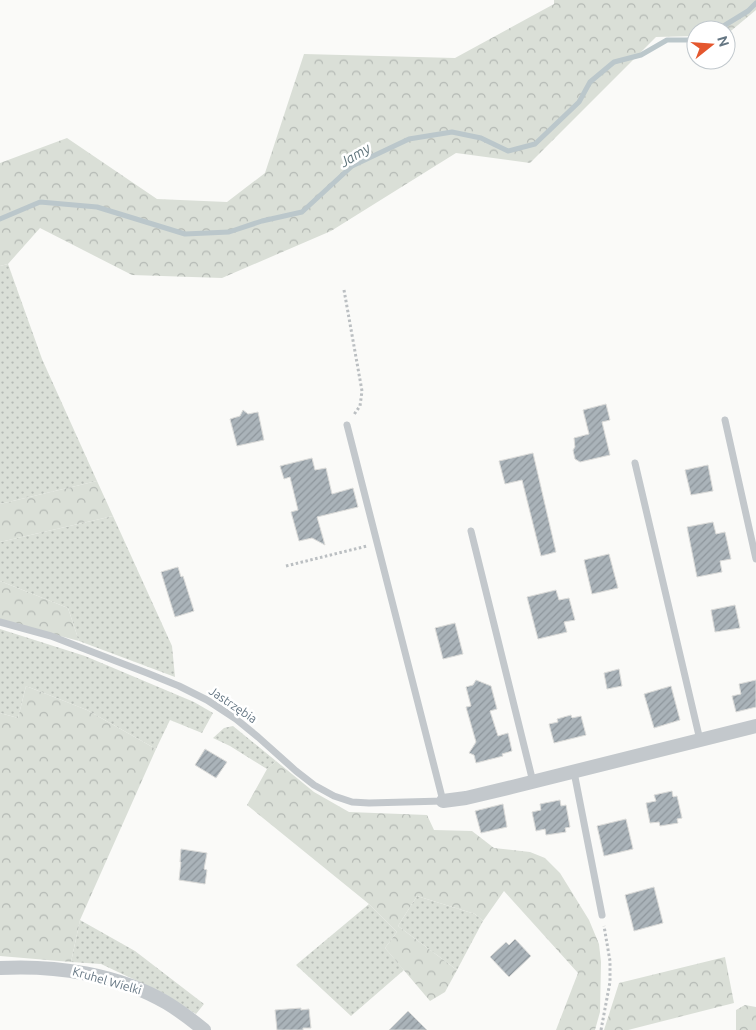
<svg xmlns="http://www.w3.org/2000/svg" width="756" height="1030" font-family="Ubuntu,sans-serif">
<style>
.grass{fill:url(#grass-dots)}
.forest{fill:url(#forest-crowns)}
.lines{fill:none;stroke-linecap:round;stroke-linejoin:round}
.stream{stroke:#bbc7cb;stroke-width:5}
.building{fill:url(#building-hatch);stroke:#dcdcda}
.path{stroke:#bbbfc2;stroke-width:3;stroke-dasharray:2.5 2.5;stroke-linecap:butt}
.lane{stroke:#c3c8cc;stroke-width:7}
.street{stroke:#c3c8cc;stroke-width:14}
.labels{text-anchor:middle;stroke-width:5;stroke-linejoin:round;paint-order:stroke}
.street-label{font-size:12px;fill:#657683;stroke:#fff}
.water-label{font-size:14px;font-style:italic;fill:#60757c;stroke:#fff}
</style>
<defs>
<pattern id="grass-dots" width="8" height="8" patternUnits="userSpaceOnUse" patternTransform="scale(1.25)"><rect width="8" height="8" fill="#dadfd7"/><path d="M2 2h.1M6 6h.1" fill="none" stroke="#b4b9b4" stroke-width="1.8" stroke-linecap="round"/></pattern>
<pattern id="forest-crowns" width="20" height="18" patternUnits="userSpaceOnUse" patternTransform="scale(1.25)"><rect width="20" height="18" fill="#dadfd7"/><path d="M2 6a3 3 0 1 1 6 0M12 15a3 3 0 1 1 6 0" fill="none" stroke="#b4b9b4"/></pattern>
<pattern id="building-hatch" width="6" height="6" patternUnits="userSpaceOnUse" patternTransform="scale(1.25)"><rect width="6" height="6" fill="#aab3b9"/><path d="M-1 1l2-2M0 6l6-6M5 7l2-2" fill="none" stroke="#8e969c"/></pattern>
</defs>
<rect width="100%" height="100%" fill="#fafaf8"/>
<path class="grass" d="M8 264 42 359 97 481 0 504V266Z
M113 516 172 646 175 677 79 641 68 608 0 581V542Z
M0 629 85 656 194 702 213 713 202 733 170 720 156 749 87 710 26 686 18 718 0 713Z
M233 726 276 761 267 769 230 746 213 738 224 728Z
M417 896 475 914 483 921 457 970 398 926Z
M369 904 397 932 385 948 404 970 351 1016 296 965Z
M80 920 135 951 204 1004 196 1014 163 993 101 964 71 962Z"/>
<path class="forest" d="M554 0H756V10L726 35V30H696V36L656 37 530 163 456 153 331 231 222 278 132 275 40 228 8 264 0 266V163L67 138 157 199 227 202 265 173 304 54 455 58 554 4Z
M97 481 113 516 0 542V504Z
M0 581 68 608 79 641 0 620Z
M26 686 87 710 156 749 80 920 71 962 0 956V713L18 718Z
M276 761 314 792 349 812 427 815 434 830 472 831 494 848 530 852 545 858 560 873 589 920 599 944 601 962 600 1012 595 1030H556L578 973 504 891 483 921 475 914 417 896 398 926 457 970 445 992 430 1001 385 948 397 932 369 904 247 805 267 769Z
M725 957 734 1003 628 1030H604L619 983Z
M745 1005 756 1007V1030H736V1010Z"/>
<g class="lines">
<path class="stream" d="M717 30 748 11 756 3
M0 219 40 202 97 207 185 234 229 232 262 221 302 212 352 166 409 139 452 132 481 138 508 151 535 144 579 102 590 82 614 62 641 55 667 40H696"/>
</g>
<path class="building" d="M606 404 610 420 602 422 610 455 580 462 575 459 573 450 575 447 574 438 589 434 583 410Z
M243 410 248 414 258 412 264 440 237 446 230 419 240 416Z
M533 453 556 552 541 556 522 480 505 484 499 461Z
M312 458 315 470 326 468 332 494 353 488 358 507 317 517 325 545 312 538 299 541 291 512 298 510 290 477 284 479 280 466Z
M708 465 713 491 691 495 685 470Z
M713 522 716 534 725 532 731 559 720 561 722 572 697 577 687 527Z
M609 554 618 588 592 594 584 560Z
M178 567 181 577 183 576 194 611 175 617 161 572Z
M556 590 559 600 569 598 575 620 564 622 567 632 538 639 527 597Z
M735 605 740 628 715 632 711 610Z
M455 623 463 654 443 659 435 628Z
M619 669 622 686 607 689 604 673Z
M476 680 491 686 497 709 490 711 498 736 508 733 512 751 502 754 503 756 476 763 474 755 469 753 476 742 466 707 471 706 466 687 473 685Z
M756 680V707L736 712 732 696 741 694 739 684Z
M671 686 680 720 654 728 644 694Z
M571 715 572 718 581 716 586 735 554 743 549 724 558 722 557 719Z
M205 749 227 762 216 778 195 765Z
M672 791 673 797 677 796 682 818 677 819 678 823 660 826 659 822 650 823 646 803 656 801 654 795Z
M560 800 561 806 566 805 570 827 565 828 566 832 546 835 545 829 536 831 532 812 541 810 540 804Z
M503 804 507 827 481 833 475 811Z
M626 819 633 849 604 856 597 826Z
M181 849 207 853 204 869 207 870 205 884 179 880 181 862H180Z
M654 887 663 923 634 931 625 895Z
M515 939 531 956 509 977 490 957 506 942 509 945Z
M301 1008V1010L309 1009 311 1028H303V1030H277L275 1010Z
M408 1011 427 1030H389Z"/>
<g class="lines">
<path class="path" d="M344 290 362 391 360 406 353 416
M286 566 367 546
M601 1030 610 982V961L604 926"/>
<path class="lane" d="M725 420 756 559
M635 463 700 740
M471 531 533 782
M0 622 51 636 147 673 179 686 207 700 236 719 258 737 296 771 314 785 334 796 352 802 369 803 443 801 347 425
M574 772 602 915"/>
<path class="street" d="M443 801 466 798 512 787 756 726
M0 968C55 965 118 974 167 1003 180 1011 192 1020 204 1030"/>
</g>
<g class="labels">
<g class="street-label">
<text transform="translate(233 705) rotate(34)" y="4">Jastrzębia</text>
<text transform="translate(107 981) rotate(16)" y="4">Kruhel Wielki</text>
</g>
<g class="water-label">
<text transform="translate(355 155) rotate(-31)" y="5">Jamy</text>
</g>
</g>
<g transform="translate(711 45) rotate(73)"><circle r="24" fill="#ffffff" stroke="#c1c8cd"/>
<path d="M0-4L9 19L0 12L-9 19Z" fill="#e4572e"/>
<text y="-8" font-size="14" font-weight="bold" text-anchor="middle" fill="#657683">N</text>
</g>
</svg>
